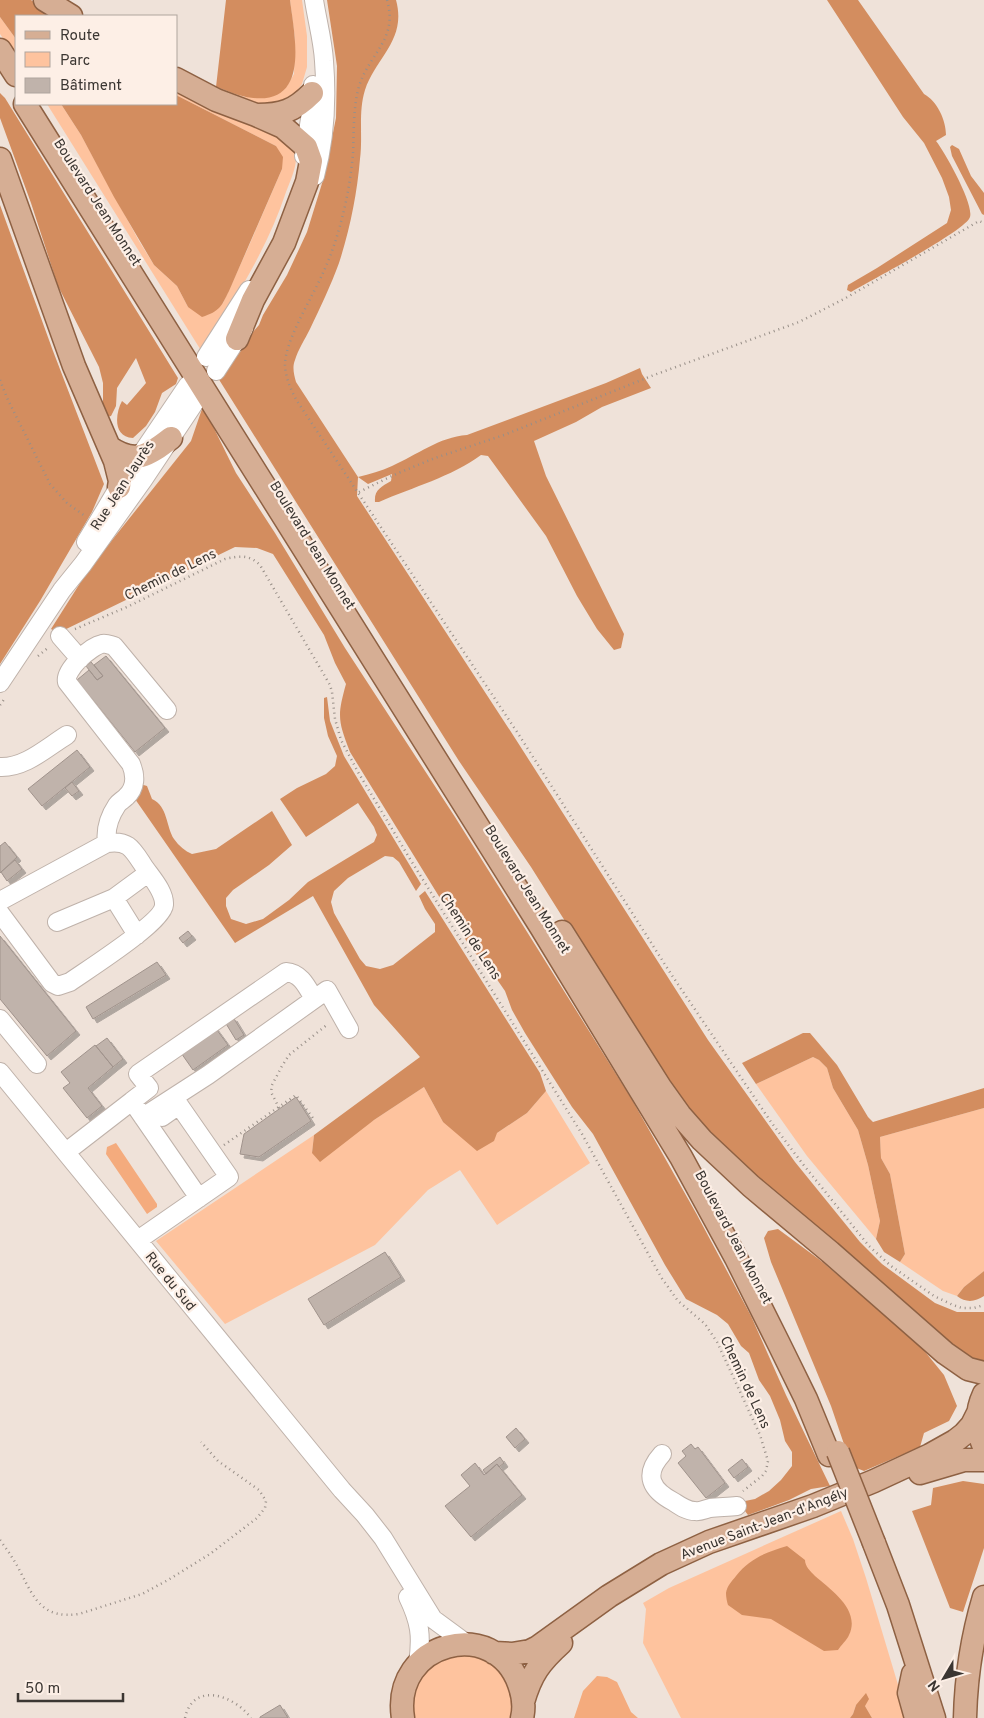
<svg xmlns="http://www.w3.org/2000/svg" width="984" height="1718" font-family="Overpass,sans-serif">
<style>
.green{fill:#fec39e}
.forest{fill:#d38d5f}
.water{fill:#f4ab7d}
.building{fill:#c0b3ab;stroke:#a0938c;filter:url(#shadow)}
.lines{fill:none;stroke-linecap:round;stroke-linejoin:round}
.minor-casing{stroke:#bfb2aa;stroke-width:20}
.major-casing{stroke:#8e6143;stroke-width:25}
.path{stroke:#988f88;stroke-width:2.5;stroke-dasharray:1 4;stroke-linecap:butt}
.minor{stroke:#fff;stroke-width:18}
.major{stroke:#d6ae94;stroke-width:22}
.major-bridge-casing{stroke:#8e6143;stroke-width:25;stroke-linecap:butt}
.major-bridge{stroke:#d6ae94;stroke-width:22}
.labels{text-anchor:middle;stroke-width:4.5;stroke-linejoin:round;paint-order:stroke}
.street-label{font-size:14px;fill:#3b3632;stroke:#fdefe6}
</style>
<defs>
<filter id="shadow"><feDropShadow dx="4" dy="4" stdDeviation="0" flood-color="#0004"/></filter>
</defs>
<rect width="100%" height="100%" fill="#efe2d9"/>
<path class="green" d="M290 0H302L307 36V67L302 84 297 91 280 102 258 106 217 90 216 87 245 97 281 92 287 86 294 74 295 39Z
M0 17 16 39V57L0 34Z
M176 86 289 141C291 145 295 150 296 155 297 167 290 181 286 192 267 250 234 300 202 352L47 104H61L81 135 139 241 154 265 177 286 188 307 223 303 248 248 282 169 276 146 176 95Z
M813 1057 819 1060 827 1068 833 1088 858 1130 868 1165 880 1221 876 1239 807 1156 756 1084Z
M424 1087 443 1122 497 1133 527 1113 546 1091 590 1163 497 1225 460 1170 428 1190 375 1245 225 1324 156 1241 314 1135 312 1153 374 1120Z
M984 1108V1271L964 1287 957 1296 943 1291 900 1262 905 1254 890 1174 881 1158 880 1137Z
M841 1511 853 1539 866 1578 908 1718H872L865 1706 856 1705 853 1714 850 1718H681L643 1643 646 1609 643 1603 669 1588Z
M459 1654 480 1657 496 1666 511 1688 513 1718H415C410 1699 418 1672 437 1662 444 1659 452 1657 459 1654Z"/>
<path class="forest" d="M0 0H31L54 16H16V39L0 17Z
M226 0H290C295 39 311 109 246 97 236 95 226 90 216 87Z
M327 0H396C407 40 376 57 365 90 358 112 363 137 360 159 357 194 350 229 339 263 331 285 320 308 310 329 305 339 298 350 295 360 292 367 294 375 296 382L358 477C370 474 381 471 392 466 417 455 439 437 467 435L606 383 640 368 642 374 651 388 602 407 576 422 534 441 546 476 624 634 621 648 614 650 597 629 577 596 546 536 488 456 481 455C451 477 413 487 379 502H375C374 490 381 487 391 481L392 474 368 484 358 477 357 496 513 735 708 1040 795 1162 860 1242 882 1264 935 1303 957 1312H984V1363L974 1361 947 1344 727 1151 687 1109 631 1026 531 867 459 761 218 378 247 339 259 325 263 315 287 275 307 232 324 177 336 118 337 66Z
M827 0H858L924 94C937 101 946 120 946 135L936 141C945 152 974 204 970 217 967 230 868 282 851 292L847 290 848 285 877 268 947 223 951 210 949 197 942 178 924 143 903 117Z
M0 93 5 98 178 378 176 384 162 393 155 412 146 426 133 438C113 437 115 414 122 401L127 405 146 383 136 358 117 388 116 406 111 416 107 417 103 404V383L99 367 58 286 31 203 0 118Z
M176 95 276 146 283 157 282 169 229 291C221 307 220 311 202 317L188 307 177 286 154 265 114 197 81 135 61 104H176Z
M952 145 959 149 971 176 984 193V215L982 214 952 156 950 147Z
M0 205 53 351 104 484 92 512 40 601 0 664Z
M203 406 236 473 275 533 345 648 455 817 631 1098 696 1213 751 1316 786 1395 830 1486 811 1489 789 1500 748 1515 745 1511V1501L755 1499 769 1491 781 1480 792 1466V1452L785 1441 780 1420 770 1396 759 1380 749 1353 741 1346 728 1324 717 1315 686 1299 665 1265 593 1134 572 1107 525 1033 512 1010 505 991 487 965 472 950 350 752C338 721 337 716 346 684L335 663 324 635 273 554 257 548 235 547 58 633 51 629 89 569 191 441Z
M327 697 330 721 344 756 421 884 416 891 399 862 393 857 385 856 348 878 334 891 331 902 334 913 360 959 366 966 380 969 393 965 435 932V924L425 909 419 896 425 891 540 1073 546 1091 527 1113 497 1133 494 1141 477 1151 443 1122 424 1087 374 1120 320 1162 312 1153 314 1135 420 1057 374 1005 313 896 235 943 135 799 140 784 147 786 152 799C168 806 166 827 174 839 179 846 185 851 192 854L216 849 272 811 292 845 269 865 233 890 226 898V906L231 919 246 924 263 919 289 900 308 882 374 842 377 835 374 827 358 803 306 837 280 799 297 788 326 774 335 766 337 756 328 736 324 718V698Z
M803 1033H810L837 1065 868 1117 873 1122 984 1088V1108L880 1137 881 1158 890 1174 905 1254 900 1262 884 1252 876 1239 880 1221 868 1165 858 1130 833 1088 827 1068 819 1060 813 1057 756 1084 742 1063Z
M778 1229 820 1260 918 1343 944 1375 957 1406 949 1421 924 1433 920 1447 864 1471 854 1467 846 1450 831 1406 771 1262 764 1238 768 1231Z
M984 1271V1296C975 1302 966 1303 957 1296L964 1287Z
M963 1481 984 1484V1548L963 1612 950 1608 912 1511 931 1505 933 1488Z
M787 1546 805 1560C805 1566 810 1571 815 1576 831 1590 861 1610 849 1635 847 1640 841 1645 838 1650L824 1651 771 1619 742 1615 728 1605C727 1602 726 1597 726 1593 727 1586 732 1581 736 1576 750 1558 767 1552 787 1546Z
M866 1693 869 1699 865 1706 872 1718H850L853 1714 856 1705Z"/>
<path class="water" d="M116 1143 157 1204V1207L147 1214 106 1154 107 1147Z
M597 1676 607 1677 617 1682 631 1712 638 1718H574L583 1691Z"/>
<path class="building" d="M106 656 165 728 135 752 77 680 89 670 97 680 103 676 94 665Z
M91 662 103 676 97 680 86 666Z
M77 750 90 767 42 806 28 789Z
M72 782 79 791 72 796 65 788Z
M5 842 17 857 0 873V846Z
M15 860 22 869 7 881 1 872Z
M188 931 192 936 183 943 179 938Z
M0 936 76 1031 47 1056 0 999Z
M157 962 166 975 93 1019 86 1007Z
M233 1017 244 1035 236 1040 225 1022Z
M214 1026 228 1045 193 1070 179 1050Z
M107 1038 123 1059 113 1067 96 1046Z
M95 1045 113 1067 88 1088 102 1106 87 1118 63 1088 70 1083 61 1072Z
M296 1097 311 1121 259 1157 240 1154 244 1134Z
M385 1252 401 1277 324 1325 308 1299Z
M516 1428 525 1439 515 1448 506 1437Z
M691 1444 695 1449 698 1447 725 1483 706 1498 678 1463 686 1456 682 1451Z
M500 1457 504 1463 499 1467 497 1464 486 1474 483 1470Z
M742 1459 748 1467 734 1478 728 1470Z
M475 1463 484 1475 497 1464 522 1495 471 1537 445 1506 470 1486 461 1475Z
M280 1705 288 1718H260V1717Z"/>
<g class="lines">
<g class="minor-casing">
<path id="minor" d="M314 0C317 20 323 41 324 61 327 99 325 139 315 176
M304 156 311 113 313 85
M206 357 249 290
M216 371 244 328
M86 542 119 487 188 385
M60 636 80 659
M0 683 62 590 83 564 143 480 197 399
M0 767C25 768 46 748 67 735
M0 901 107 843C105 829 109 817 117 805 119 802 123 800 126 797 136 788 136 776 131 764L67 682C64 670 91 646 102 644 106 643 110 645 114 646L167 710
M0 913 52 983 58 986 70 982C87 970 163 922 164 905 165 891 150 876 143 865 132 848 128 840 107 843
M57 922 114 898
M137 935 114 898 148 873
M0 1019 37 1064
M0 1072 342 1490 365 1515 383 1538 433 1619 467 1644
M132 1101 149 1088 138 1074 286 972C301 973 307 987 314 999
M143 1117 208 1075 327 990 349 1029
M66 1152 132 1101 199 1198
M138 1240 229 1177 179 1105 162 1117
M662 1454C643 1475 651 1490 674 1502 680 1506 687 1511 695 1511 700 1512 705 1509 710 1508 719 1507 728 1507 737 1506
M408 1597C420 1622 422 1636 418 1663"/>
</g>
<g class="major-casing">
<path id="major" d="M45 0 71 16
M0 50 16 75
M176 79 216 100 256 115 283 127 306 147 311 161 307 182 284 243 253 300 237 339
M25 104 541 927 681 1157 736 1258 778 1342 806 1399 829 1455
M257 115C282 115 294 111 312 93
M0 159 74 366 115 461 120 481 119 487
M109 447C135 465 148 456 171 438
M562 932 660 1087 680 1115 702 1140 751 1186 830 1252 945 1353 968 1369 984 1373
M984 1394C976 1411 976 1429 984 1447
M920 1473 964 1460H984
M874 1543 898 1605 934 1718
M494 1653 512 1654 530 1651 538 1647 609 1596 661 1564 709 1542 813 1506 874 1481 930 1455 955 1441 964 1434 972 1425 978 1413
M913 1674 909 1693 916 1718
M523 1702C531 1674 540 1662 561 1643
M403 1718C391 1641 495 1616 519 1684 523 1695 525 1706 522 1718
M965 1718C966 1676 972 1637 984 1597"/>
</g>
<path class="path" d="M387 0C399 41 367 54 358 90 353 111 354 133 353 154 351 174 348 195 343 214 338 235 331 256 322 275 312 298 284 342 285 366 286 379 291 390 297 401L519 735 671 974 771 1122 802 1163 869 1246 891 1266 934 1296 953 1305 962 1308H974L984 1305
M0 380 7 398 50 484 67 503 85 516
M359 492 396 474 435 458 504 435 654 375 799 322 844 299 979 221 984 223
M75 629 127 607 225 559C238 556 249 554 260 565L330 685 332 692 335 719 341 740 358 772 410 859 582 1134 661 1277 678 1301 705 1324 717 1342 760 1435 768 1461 766 1471 762 1476 743 1491
M38 656 49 647
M0 705 5 698
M279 1108 271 1092 272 1085 282 1066 289 1055 328 1024
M224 1145 296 1095 315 1121
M0 1540C8 1551 15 1561 21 1573 35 1601 44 1619 79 1614L142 1594 168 1580 210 1554 257 1518 265 1508 266 1501 259 1490 218 1461 201 1442
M185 1718C193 1681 234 1695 251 1718"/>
<use href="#minor" class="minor"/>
<use href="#major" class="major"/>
<g class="major-bridge-casing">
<path id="major-bridge" d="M838 1452 874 1543"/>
</g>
<use href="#major-bridge" class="major-bridge"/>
</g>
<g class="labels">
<g class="street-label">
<text transform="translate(98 202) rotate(57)" y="5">Boulevard Jean Monnet</text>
<text transform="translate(122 485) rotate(-57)" y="5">Rue Jean Jaurès</text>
<text transform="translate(313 545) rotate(58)" y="5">Boulevard Jean Monnet</text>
<text transform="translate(170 574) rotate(-26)" y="5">Chemin de Lens</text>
<text transform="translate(528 889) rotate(58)" y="5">Boulevard Jean Monnet</text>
<text transform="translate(471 936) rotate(57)" y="5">Chemin de Lens</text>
<text transform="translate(734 1237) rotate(62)" y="5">Boulevard Jean Monnet</text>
<text transform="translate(171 1281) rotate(51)" y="5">Rue du Sud</text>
<text transform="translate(746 1382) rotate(65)" y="5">Chemin de Lens</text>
<text transform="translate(764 1523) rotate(-21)" y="5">Avenue Saint-Jean-d'Angély</text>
</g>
</g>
<rect x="15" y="15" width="162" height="90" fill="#fdefe6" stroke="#afa59e"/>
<rect x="25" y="31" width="25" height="8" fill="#d6ae94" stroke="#afa59e"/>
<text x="60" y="40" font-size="15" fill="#3b3632">Route</text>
<rect x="25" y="52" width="25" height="15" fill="#fec39e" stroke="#afa59e"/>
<text x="60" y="65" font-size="15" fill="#3b3632">Parc</text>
<rect x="25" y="78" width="25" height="15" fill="#c0b3ab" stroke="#afa59e"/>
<text x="60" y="90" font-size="15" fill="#3b3632">Bâtiment</text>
<g transform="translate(944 1678) rotate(232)" stroke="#fdefe6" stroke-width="4" paint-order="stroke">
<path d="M0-4L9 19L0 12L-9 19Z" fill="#3b3632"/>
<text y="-8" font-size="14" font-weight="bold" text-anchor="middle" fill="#3b3632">N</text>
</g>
<path d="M18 1693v8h105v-8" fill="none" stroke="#3b3632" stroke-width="2.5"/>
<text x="25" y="1693" font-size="15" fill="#3b3632" stroke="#fdefe6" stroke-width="4" paint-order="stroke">50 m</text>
</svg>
